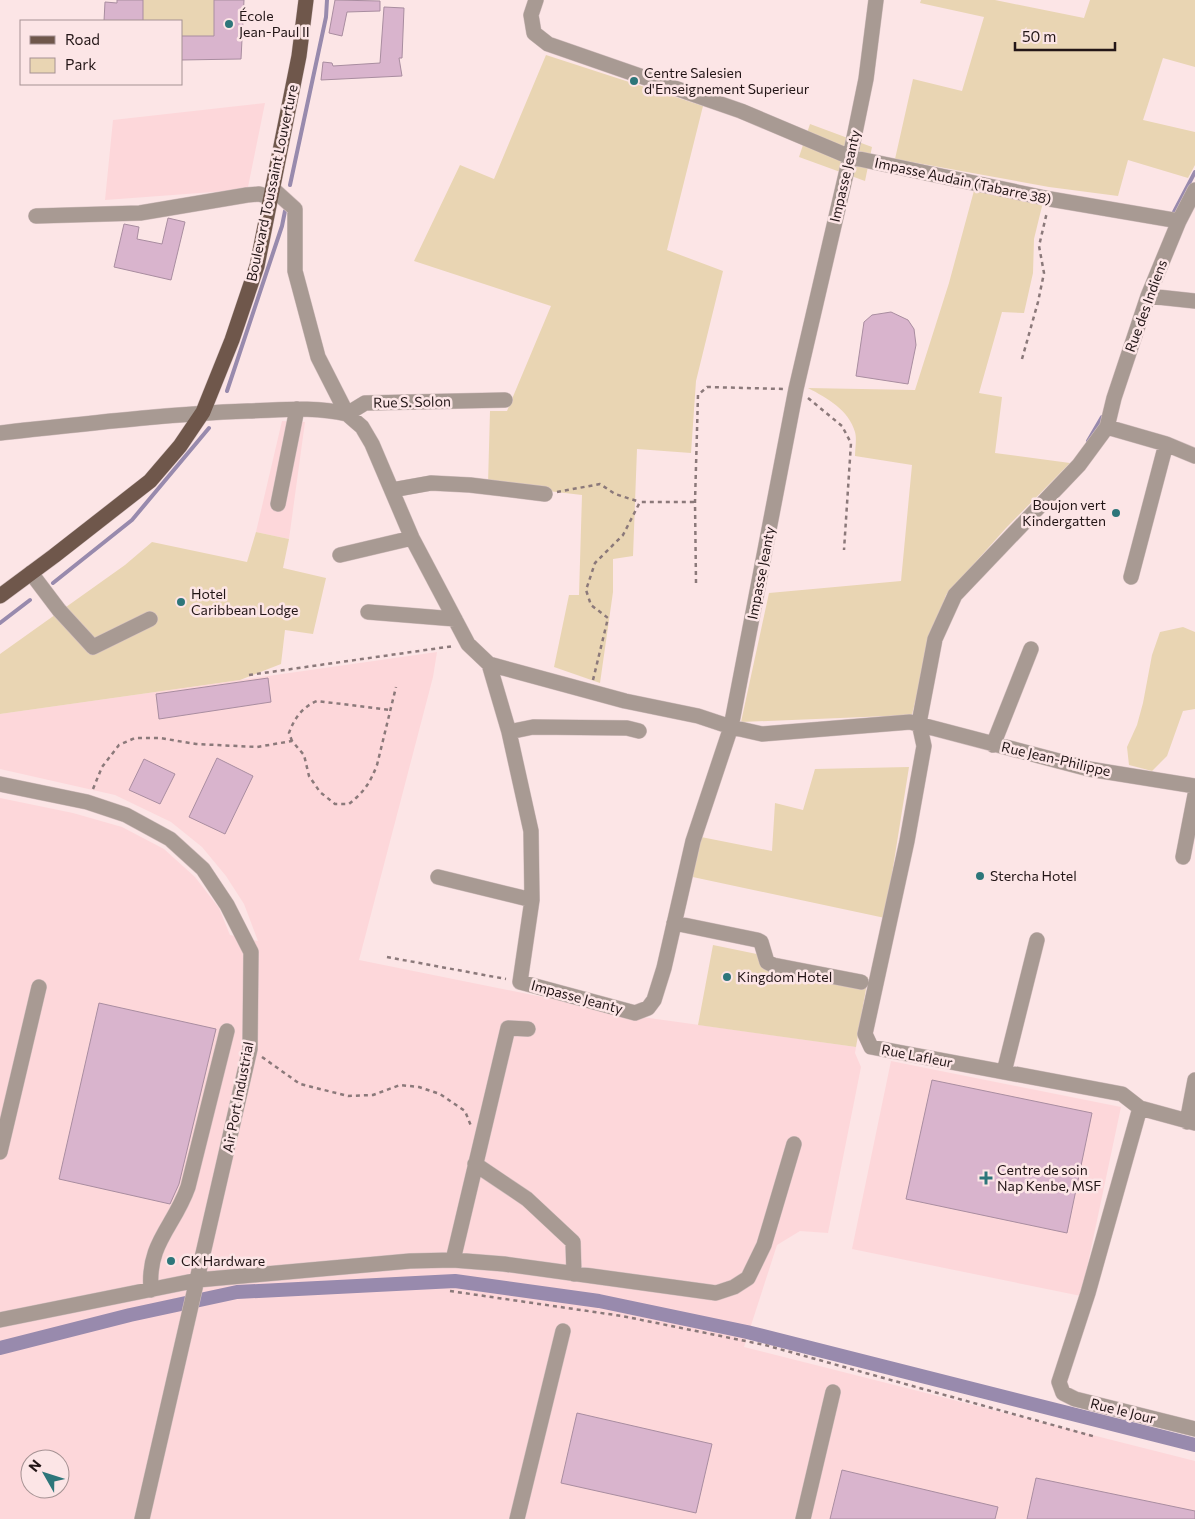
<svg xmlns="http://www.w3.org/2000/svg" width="1195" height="1519" font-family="Commissioner,sans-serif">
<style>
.built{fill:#fdd7da;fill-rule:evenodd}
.green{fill:#e9d5b3}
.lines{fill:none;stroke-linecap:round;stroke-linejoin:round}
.stream{stroke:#988aad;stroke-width:4}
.canal{stroke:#988aad;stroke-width:14}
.building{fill:#d9b4cd;stroke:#a98da0}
.minor-casing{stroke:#d5c0c1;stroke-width:16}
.major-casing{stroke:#d5c0c1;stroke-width:16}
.path{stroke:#8b797a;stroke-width:2.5;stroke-dasharray:4 4;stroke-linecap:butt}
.minor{stroke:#a89a93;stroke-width:15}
.major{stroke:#6f574b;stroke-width:15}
.poi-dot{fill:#2d767a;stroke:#fce5e6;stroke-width:2}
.labels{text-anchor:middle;stroke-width:5;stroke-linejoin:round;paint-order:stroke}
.poi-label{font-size:14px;fill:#231617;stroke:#fce5e6;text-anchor:start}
.street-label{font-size:14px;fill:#231617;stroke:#fce5e6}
</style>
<rect width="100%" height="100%" fill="#fce5e6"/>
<path class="built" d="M265 103 248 187 240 190 105 200 113 120Z
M282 421 305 422 289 539 256 532Z
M437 652 433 677 359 960 642 1017 856 1047 855 1053 861 1067 828 1233 800 1231 777 1245 744 1347 1195 1461V1519H0V798L73 813 122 827 164 849 195 877 219 908 230 935 258 941 244 904 226 876 202 847 171 822 115 795 0 769V714ZM30 1459H60V1489H30Z
M891 1061 1121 1107 1081 1296 852 1249Z"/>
<path class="green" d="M143 0H214V36H181V21H143Z
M921 0H995L1084 18 1090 0H1195V67L1163 58 1143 120 1195 132V165L1188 178 1128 160 1118 196 1049 187 895 159 913 79 962 91 984 17 920 3Z
M546 55 703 106 667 250 723 271 696 381 691 453 637 449 633 556 613 559V592L600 683 554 667 569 595H579L582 495 488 484 490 411H507L551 306 414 261 460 165 494 179Z
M810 124 872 147 865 181 799 157Z
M975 187 1043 202 1034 239 1033 273 1024 313 1002 312 979 393 1002 397 995 453 1070 463 1006 528 946 595 927 651 912 715 741 722 769 593 901 581 912 465 855 456C855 449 857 439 855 432 849 410 827 398 808 388L915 390 949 283Z
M256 532 289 539 283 568 326 578 313 634 285 630 281 664 240 680 0 714V654L125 565 152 542 247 562Z
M1183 627 1195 632V709L1183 711 1167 756 1152 771 1129 765 1127 747 1137 725 1143 703 1152 655 1160 632Z
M909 767 885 918 688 876 701 837 772 851 775 803 803 810 815 769Z
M713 945 868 977 856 1047 698 1025Z"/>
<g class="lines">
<path class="stream" d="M290 185 326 17 327 0
M1174 212 1195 172
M227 391 282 226 285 211
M1088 441 1102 417
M53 583 132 520 209 428
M0 623 30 600"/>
<path class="canal" d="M0 1348 130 1315 237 1292 455 1281 599 1301 747 1332 1195 1445"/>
</g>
<path class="building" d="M117 0H143V21H104L105 2 117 3Z
M214 0H244L241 59 181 60V36H214Z
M335 0 380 1V11L347 12 342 36 329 33Z
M384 7 404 8 402 58H399L402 76 321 80 323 62 332 63 333 66 380 63Z
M168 218 185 222 171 280 114 267 124 224 139 227 137 239 162 244Z
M891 312 908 320 914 329 916 345 908 384 856 376 864 322 872 315Z
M268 678 271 702 159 719 156 694Z
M217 758 253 776 225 834 189 817Z
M144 759 175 774 160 804 129 790Z
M99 1003 216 1029 179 1184 170 1204 59 1179Z
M932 1080 1092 1113 1067 1233 906 1199Z
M577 1413 712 1444 696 1513 561 1483Z
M842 1470 998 1507 995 1519H830Z
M1036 1478 1195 1511V1519H1027Z"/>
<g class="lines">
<g class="minor-casing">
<path id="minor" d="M536 0 531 15 534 33 548 44 741 111 850 157 1050 199 1179 221
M273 189 295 209V271L318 357 347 414 362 427 372 444 412 538 468 644 489 664 509 732 531 831 532 900 520 982 635 1013 648 1008 654 1000 664 968 693 841 731 727 796 389 850 157 866 79 876 0
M1195 190 1179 221 1148 296 1114 398 1107 427 1079 465 955 595 935 639 919 723 924 746 907 841 865 1034 871 1047 1122 1094 1140 1108 1195 1123
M36 216 140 213 247 195 259 194 270 197
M1148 296 1195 301
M1107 427 1166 444 1195 456
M0 433C83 424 165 414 248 411 281 410 314 406 347 414L365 403 505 400
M392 490 431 483 470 485 545 494
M278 504 297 409
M340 555 412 538
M31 573 59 610 93 647 150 619
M1131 577 1166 444
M368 612 455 619
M489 664 625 701 698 716 731 727 762 734 910 722 1089 769 1195 786
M509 732 533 727 627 728 639 731
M993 745 1031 649
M0 784 87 802 126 815 170 839 203 869 227 905 251 952 250 1049 142 1519
M1183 857 1195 795
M438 877 532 900
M674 923 757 940 761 942 767 962 773 965 861 982
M1004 1072 1037 940
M1140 1108 1088 1293 1059 1382 1063 1393 1075 1399 1195 1429
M1187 1122 1195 1080
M0 1152 39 987
M475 1164 527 1199 573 1242 574 1274
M453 1260 508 1028 528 1029
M151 1290C147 1243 174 1227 188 1187L227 1031
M0 1320 198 1280 410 1261 453 1260 504 1264 716 1293 734 1287 748 1278 764 1245 794 1144
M517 1519 563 1331
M803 1519 833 1392"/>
</g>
<g class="major-casing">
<path id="major" d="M0 596 54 556 150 481 180 446 203 412 232 340 257 266 299 56 306 0"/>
</g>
<path class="path" d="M1022 359 1038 302 1044 273 1039 246 1047 212
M808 398 842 426 851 443 844 550
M557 492 600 484 615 494 640 502
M696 583 695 502 698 395 707 387 784 389
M249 675 454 646
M593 680 608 618 591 605 586 590 595 563 623 535 640 502H695
M292 741 289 733C294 719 302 707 317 701L391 710
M93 789 102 767 119 745 135 738H160L196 744 257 747 292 741 304 755 309 776 320 792 335 804H349C364 792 370 783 377 765L396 687
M387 957 506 979
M262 1057 300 1084 348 1096 373 1095 400 1085 419 1087 440 1094 465 1111 471 1126
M450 1291 622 1316 765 1345 1096 1437"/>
<use href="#minor" class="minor"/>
<use href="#major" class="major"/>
</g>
<g class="poi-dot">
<circle cx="229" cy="24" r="5"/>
<circle cx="634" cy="81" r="5"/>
<circle cx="1116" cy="513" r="5"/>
<circle cx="181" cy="602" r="5"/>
<circle cx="980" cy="876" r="5"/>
<circle cx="727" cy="977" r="5"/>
<path d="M983.5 1170.5h5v5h5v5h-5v5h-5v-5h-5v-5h5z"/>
<circle cx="171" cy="1261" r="5"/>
</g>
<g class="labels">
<g class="poi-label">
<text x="239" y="21">École<tspan x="239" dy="16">Jean-Paul II</tspan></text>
<text x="644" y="78">Centre Salesien<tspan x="644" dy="16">d'Enseignement Superieur</tspan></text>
<text x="1106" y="510" text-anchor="end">Boujon vert<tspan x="1106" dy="16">Kindergatten</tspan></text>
<text x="191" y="599">Hotel<tspan x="191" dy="16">Caribbean Lodge</tspan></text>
<text x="990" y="881">Stercha Hotel</text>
<text x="737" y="982">Kingdom Hotel</text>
<text x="997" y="1175">Centre de soin<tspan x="997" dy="16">Nap Kenbe, MSF</tspan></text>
<text x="181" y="1266">CK Hardware</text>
</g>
<g class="street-label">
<text transform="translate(845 176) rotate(-77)" y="5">Impasse Jeanty</text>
<text transform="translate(963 181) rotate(12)" y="5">Impasse Audain (Tabarre 38)</text>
<text transform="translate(272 183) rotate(-78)" y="5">Boulevard Toussaint Louverture</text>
<text transform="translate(1146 306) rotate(-70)" y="5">Rue des Indiens</text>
<text transform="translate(412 402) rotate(-1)" y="5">Rue S. Solon</text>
<text transform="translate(761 573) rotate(-79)" y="5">Impasse Jeanty</text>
<text transform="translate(1056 759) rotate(13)" y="5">Rue Jean-Philippe</text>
<text transform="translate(577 997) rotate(15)" y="5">Impasse Jeanty</text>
<text transform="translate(917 1056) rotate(11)" y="5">Rue Lafleur</text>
<text transform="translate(238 1097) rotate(-79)" y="5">Air Port Industrial</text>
<text transform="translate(1123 1411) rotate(14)" y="5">Rue le Jour</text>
</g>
</g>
<rect x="20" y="20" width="162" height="65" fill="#fce5e6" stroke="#a59293"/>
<rect x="30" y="36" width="25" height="8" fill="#6f574b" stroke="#a59293"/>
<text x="65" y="45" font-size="15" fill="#231617">Road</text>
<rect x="30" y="58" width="25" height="15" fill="#e9d5b3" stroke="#a59293"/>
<text x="65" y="70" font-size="15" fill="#231617">Park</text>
<g transform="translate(45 1474) rotate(309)"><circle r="24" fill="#fce5e6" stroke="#a59293"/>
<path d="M0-4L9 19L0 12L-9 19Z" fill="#2d767a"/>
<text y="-8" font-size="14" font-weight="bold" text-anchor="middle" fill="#231617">N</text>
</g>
<path d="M1015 42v8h100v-8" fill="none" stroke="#231617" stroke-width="2.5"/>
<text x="1022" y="42" font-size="15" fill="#231617" stroke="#fce5e6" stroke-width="4" paint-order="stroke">50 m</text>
</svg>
